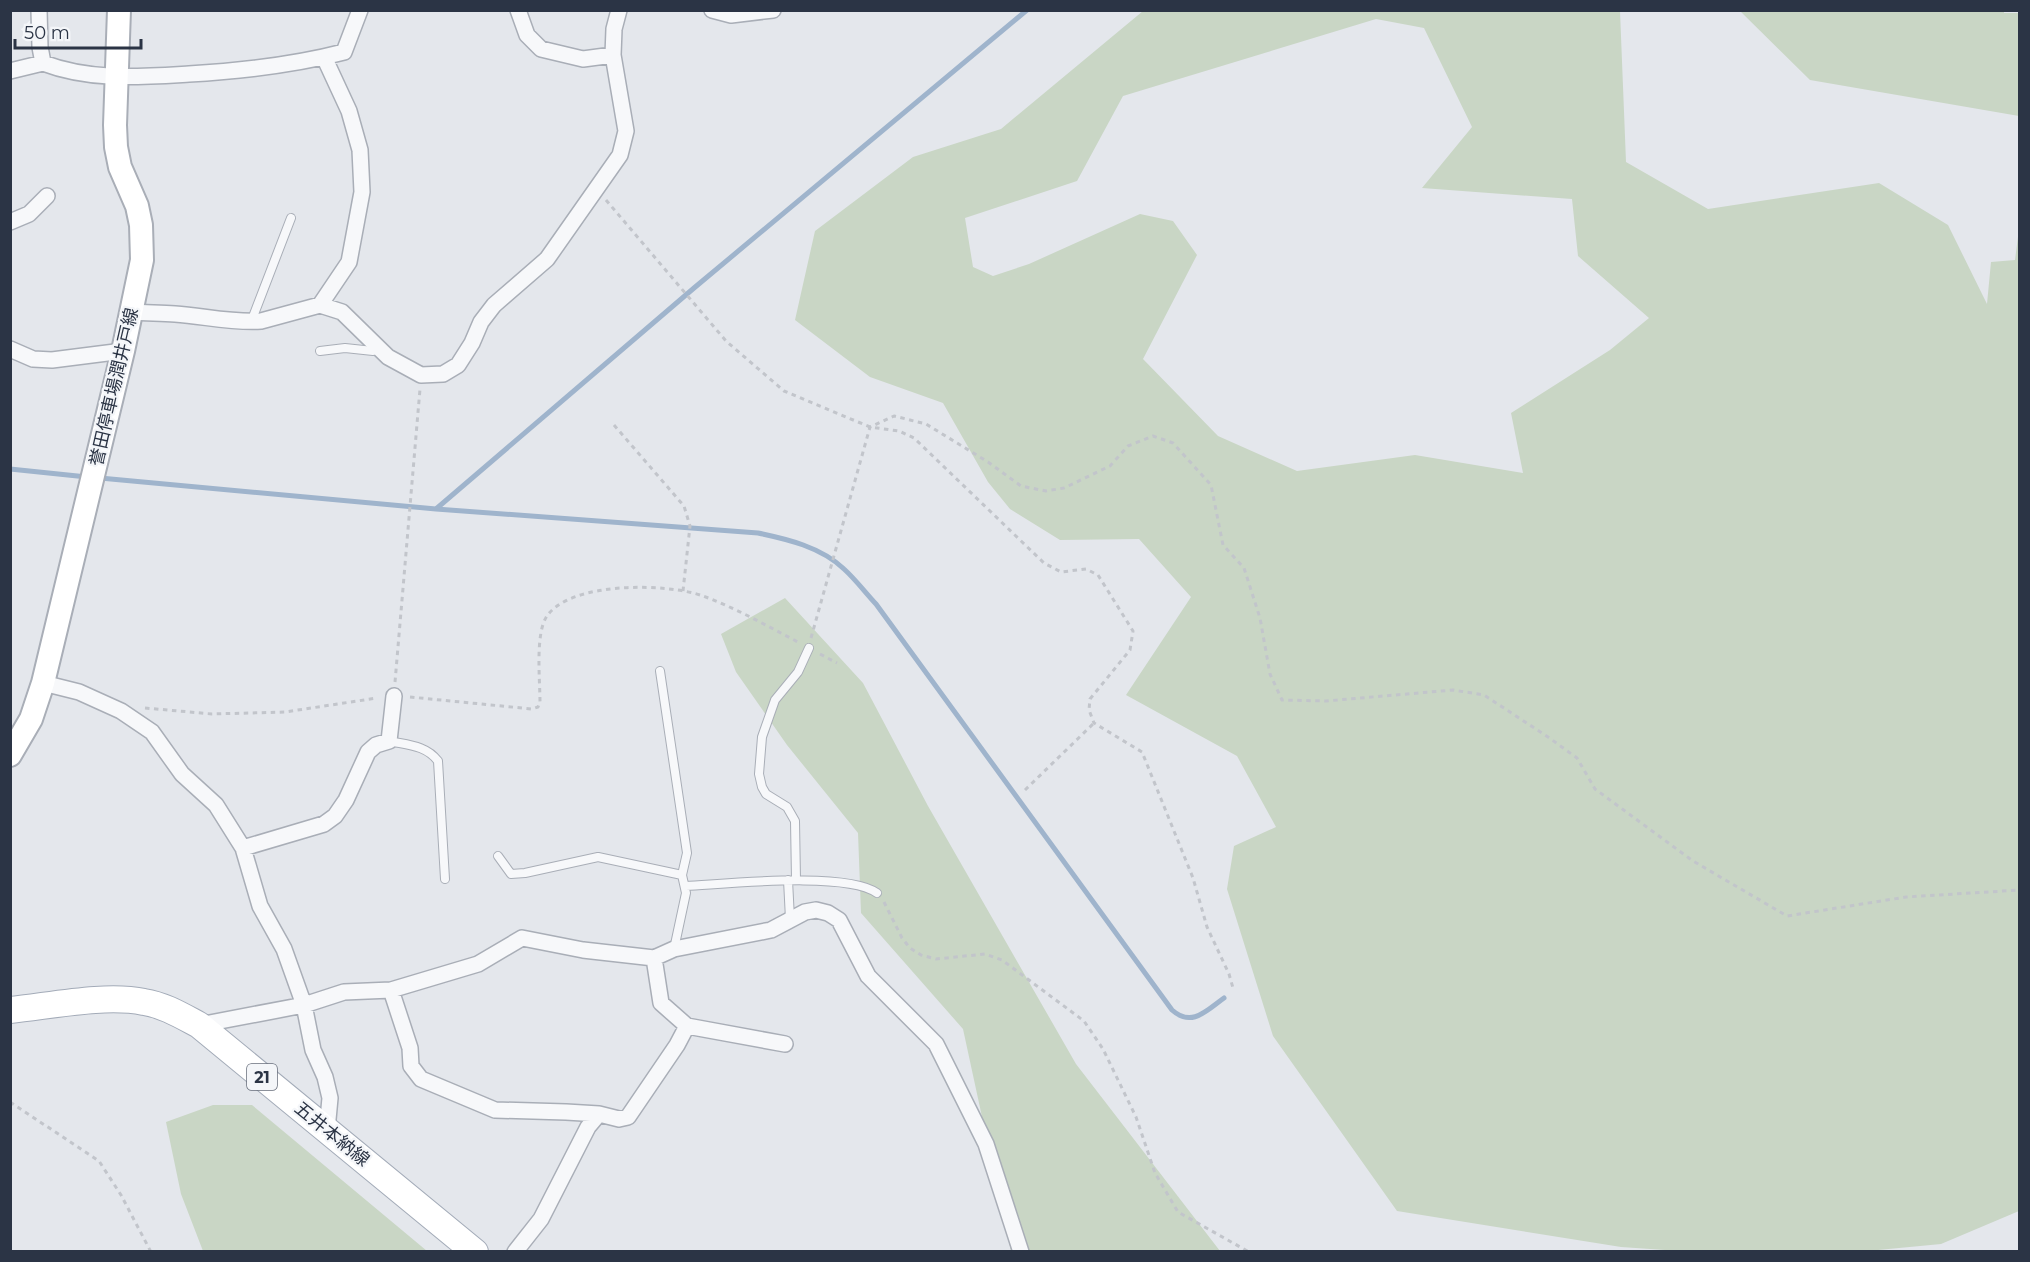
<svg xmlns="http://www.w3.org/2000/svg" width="2030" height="1262" font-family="Montserrat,'Noto Sans JP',sans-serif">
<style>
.green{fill:#c9d6c5;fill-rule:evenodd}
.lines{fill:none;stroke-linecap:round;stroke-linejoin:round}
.stream{stroke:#9fb4cc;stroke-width:5}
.service-casing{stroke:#a9aeb7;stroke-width:10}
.minor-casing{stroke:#a9aeb7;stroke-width:18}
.secondary-casing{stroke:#a9aeb7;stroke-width:26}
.primary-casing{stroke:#a3abb8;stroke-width:28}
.path{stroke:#c2c5cb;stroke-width:3;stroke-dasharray:4.5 4.5;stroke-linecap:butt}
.service{stroke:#f7f8fa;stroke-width:8}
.minor{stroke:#f7f8fa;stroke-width:15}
.secondary{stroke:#fff;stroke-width:22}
.primary{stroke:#fff;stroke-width:26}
.labels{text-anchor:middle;stroke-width:4.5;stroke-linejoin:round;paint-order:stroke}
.shield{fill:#f4f6f9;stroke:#676e7b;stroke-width:1.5}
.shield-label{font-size:16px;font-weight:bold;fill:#2b3445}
.street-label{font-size:18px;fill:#2b3445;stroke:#f4f6f9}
</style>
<rect width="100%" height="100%" fill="#e4e7ec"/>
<path class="green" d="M1143 11H1620L1626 162 1708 209 1879 183 1948 225 1987 304 1991 262 2015 260 2019 229V1211L1941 1244 1857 1252H1694L1621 1247 1397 1211 1273 1036 1227 889 1234 846 1276 827 1237 756 1126 695 1191 597 1139 539 1060 540 1010 509 988 482 943 403 870 377 795 320 815 231 913 157 1001 129ZM1376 19 1424 28 1472 127 1422 188 1572 199 1578 256 1649 318 1610 350 1511 413 1523 473 1415 455 1297 471 1218 436 1143 359 1197 255 1173 221 1140 214 1029 264 993 276 973 267 965 218 1077 181 1123 96Z
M2004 11V13H2019V116L1810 80 1740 11Z
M785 598 863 683 928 806 1076 1064 1220 1251H1011L963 1029 861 913 858 833 787 745 736 672 721 634Z
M213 1105H252L427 1251H203L181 1194 166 1122Z"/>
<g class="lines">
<path class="stream" d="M10 469 87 477
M100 478 436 509 694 288 1027 10
M436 509 758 533C787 539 821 547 844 569 855 579 865 592 876 604L1172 1010C1192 1028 1207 1010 1224 998"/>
<g class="service-casing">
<path id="service" d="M251 322 291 218
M320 351 345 348 373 351 377 347
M660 671 687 853 682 875 686 893 674 949
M389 741C407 745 426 745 438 761L445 879
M498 856 511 874 525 873 598 857 682 875
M788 880 790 919
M796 880 795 821 787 807 766 794 762 787 759 774 762 737 775 700 798 672 809 648
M686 886C726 884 847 871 877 893"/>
</g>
<g class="minor-casing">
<path id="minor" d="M39 10 40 47 43 63C90 81 139 77 189 74 240 71 294 65 344 52L360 10
M518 10 527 35 541 49 583 59 613 55
M712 10 731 15 773 10
M10 71 43 63
M10 222 29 214 47 196
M320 305 349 262 362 192 360 150 349 111 324 57
M132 312C147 313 161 313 175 314 204 316 232 323 261 321L320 305 342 312 388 357 421 375 443 374 458 365 472 343 481 322 494 305 547 259 620 155 626 131 613 55 614 29 619 10
M10 349 33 359 52 360 123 351
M43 683 79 692 121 711 152 732 182 774 216 805 243 848 260 906 284 949 304 1005 313 1050 325 1077 330 1098 327 1130
M243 848 324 824 335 816 346 800 368 752 376 745 389 741 394 696
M654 958 661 1003 687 1026 785 1044
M391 990 410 1048 411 1066 421 1079 495 1110 566 1112 599 1114 619 1119 628 1117 677 1045 687 1026
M199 1025 304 1005 344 992 391 990 478 964 522 938 583 950 654 958 674 949 771 930 805 912 816 910 828 913 839 920 868 976 936 1044 986 1144 1021 1252
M515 1252 541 1219 588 1127 599 1114"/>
</g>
<g class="secondary-casing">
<path id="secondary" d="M10 755 31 719 43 683 123 351 142 260 141 225 137 206 120 167 116 147 115 125 119 10"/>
</g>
<g class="primary-casing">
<path id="primary" d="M10 1010C50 1006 105 994 144 1002 164 1005 182 1016 199 1025L475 1252"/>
</g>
<path class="path" d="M606 200 726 341 784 391 870 427 899 431 914 438 1044 563 1061 572 1086 569 1098 575 1133 631 1130 650 1090 699 1089 710 1094 723 1142 752 1193 878 1207 927 1229 974 1233 988
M614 425 684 506 690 526 683 591
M811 638 870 427 894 416 926 424 988 462 1021 486 1046 491 1064 488 1110 466 1128 446 1153 436 1173 443 1211 485 1223 545 1244 568 1260 618 1270 674 1282 700 1326 701 1453 690 1484 695 1548 737 1577 758 1595 789 1693 861 1787 916 1906 897 2020 890
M820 654 837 663
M395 682 420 389
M410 697 532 709 538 707 540 702C540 680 535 633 547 616 571 581 668 583 703 596 736 608 767 626 798 642
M10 703H12
M145 708 212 714 285 712 377 698
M1025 790 1094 723
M884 902 902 938 910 948 921 955 936 959 985 954 1002 960 1084 1021 1103 1049 1136 1117 1155 1173 1178 1212 1249 1252
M10 1102 99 1161 121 1195 151 1252"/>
<use href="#service" class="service"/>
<use href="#minor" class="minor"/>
<use href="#secondary" class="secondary"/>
<use href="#primary" class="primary"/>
</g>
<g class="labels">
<rect class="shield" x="247" y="1064" width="30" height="26" rx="4.5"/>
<g class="shield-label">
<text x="262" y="1083">21</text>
</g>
<g class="street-label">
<text transform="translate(114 387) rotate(-77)" y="6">誉田停車場潤井戸線</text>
<text transform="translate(332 1134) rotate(39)" y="6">五井本納線</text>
</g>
</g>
<rect width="2030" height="1262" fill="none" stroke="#2b3445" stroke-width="24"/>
<path d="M15 39v9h126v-9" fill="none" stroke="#2b3445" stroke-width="3"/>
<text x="24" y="39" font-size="18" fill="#2b3445" stroke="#f4f6f9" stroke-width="4.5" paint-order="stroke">50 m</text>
</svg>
